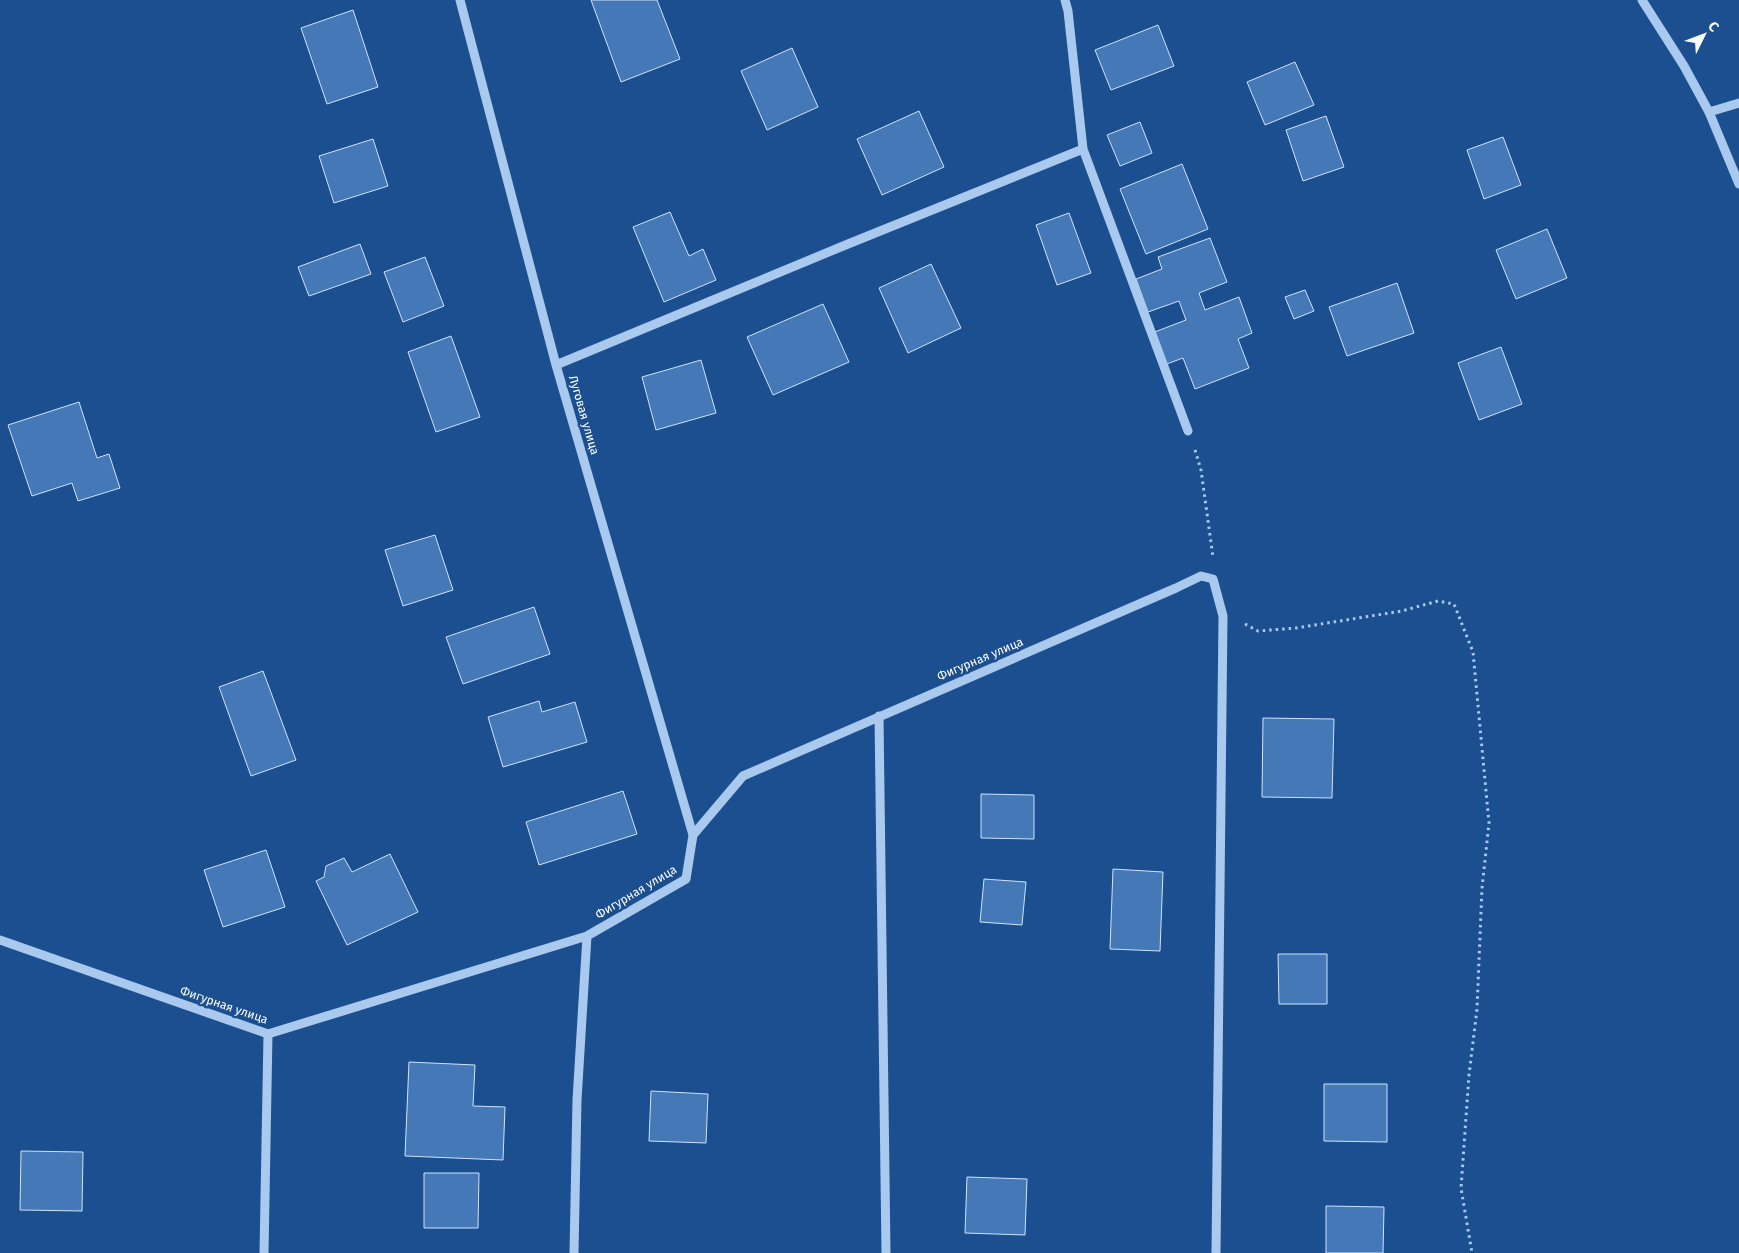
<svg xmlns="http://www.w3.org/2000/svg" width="1739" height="1253" font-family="'Fira Sans',sans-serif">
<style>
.building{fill:#4478b7;stroke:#cfe3fa}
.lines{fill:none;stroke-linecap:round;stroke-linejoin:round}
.path{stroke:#a9c9ee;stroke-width:3;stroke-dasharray:2.5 4;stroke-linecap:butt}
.minor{stroke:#a9c9ee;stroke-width:9}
.labels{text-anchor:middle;stroke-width:5;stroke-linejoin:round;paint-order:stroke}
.street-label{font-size:12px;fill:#fff;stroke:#1b4f8f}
</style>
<rect width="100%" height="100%" fill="#1b4f8f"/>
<path class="building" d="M591 0H657L680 59 621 82Z
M353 10 378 87 327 104 301 28Z
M1158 25 1174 66 1111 90 1095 50Z
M792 48 818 107 767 130 741 71Z
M1295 62 1314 105 1265 125 1247 82Z
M919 111 944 167 882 195 857 139Z
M1326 116 1344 167 1303 181 1286 130Z
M1140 122 1152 153 1120 166 1107 135Z
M1503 137 1521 185 1484 199 1467 150Z
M373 139 388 186 334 203 319 156Z
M1182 164 1208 229 1146 254 1120 189Z
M670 212 689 256 703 249 716 280 664 302 633 227Z
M1069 213 1091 273 1057 285 1036 225Z
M1547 229 1567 278 1516 299 1496 250Z
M1210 238 1227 282 1199 293 1205 310 1239 297 1252 333 1238 339 1249 368 1195 389 1183 358 1164 365 1152 333 1186 320 1179 301 1148 312 1136 279 1162 269 1158 257Z
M360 244 371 274 309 296 298 267Z
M425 257 444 306 403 322 384 272Z
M931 264 961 328 908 353 879 288Z
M1397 283 1414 333 1347 356 1329 307Z
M1305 290 1314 311 1294 319 1285 297Z
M823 304 849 362 773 395 747 337Z
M451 336 480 417 436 432 408 352Z
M1501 347 1522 404 1479 420 1458 363Z
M701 360 716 413 656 430 642 377Z
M79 402 97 458 109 454 120 488 78 501 72 483 32 496 8 425Z
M435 535 453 590 403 606 385 550Z
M534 607 550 654 463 684 446 637Z
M263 671 296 760 251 776 219 687Z
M539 701 542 712 575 702 587 742 503 767 488 717Z
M1263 718 1334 719 1332 798 1262 797Z
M623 791 637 834 539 865 526 822Z
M981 794 1034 795V839L981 838Z
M266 850 285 907 223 927 204 870Z
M390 854 418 912 347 945 316 881 324 877 326 866 344 858 352 872Z
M1113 869 1163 872 1160 951 1110 949Z
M984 879 1026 882 1022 925 980 922Z
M1278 954H1327V1004H1279Z
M409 1062 475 1065 473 1106 505 1107 503 1160 405 1156Z
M1324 1084H1387V1142L1324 1141Z
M651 1091 708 1094 706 1143 649 1141Z
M21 1151 83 1152 82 1211 20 1210Z
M424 1173H479L478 1228H424Z
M967 1177 1027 1179 1025 1235 965 1233Z
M1326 1206 1384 1207 1383 1253H1326Z"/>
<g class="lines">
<path class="path" d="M1195 450 1201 470 1213 557
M1245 624 1258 631 1296 628 1402 611 1438 601 1454 604 1473 652 1489 823 1482 888 1477 1009 1469 1075 1461 1188 1472 1253"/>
<path class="minor" d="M460 0 556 365 693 835
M1065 0 1068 11 1083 149 1188 431
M1642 0 1684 66 1709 112 1739 184
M1709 112 1739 103
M556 365 848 244 1083 149
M879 716 886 1253
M0 940 268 1034 587 936 686 879 693 835 743 776 1176 588 1201 576 1213 579 1223 616 1216 1253
M264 1253 268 1034
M574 1253 577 1100 587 936"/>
</g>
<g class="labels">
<g class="street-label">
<text transform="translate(584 415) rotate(74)" y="4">Луговая улица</text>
<text transform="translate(980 659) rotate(-23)" y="4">Фигурная улица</text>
<text transform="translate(636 892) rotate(-31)" y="4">Фигурная улица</text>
<text transform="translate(224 1005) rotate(19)" y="4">Фигурная улица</text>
</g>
</g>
<g transform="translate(1704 35) rotate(48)" stroke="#1b4f8f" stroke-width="4" paint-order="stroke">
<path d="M0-4L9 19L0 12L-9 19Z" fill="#ffffff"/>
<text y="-8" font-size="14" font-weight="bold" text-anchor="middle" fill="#ffffff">С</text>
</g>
</svg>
